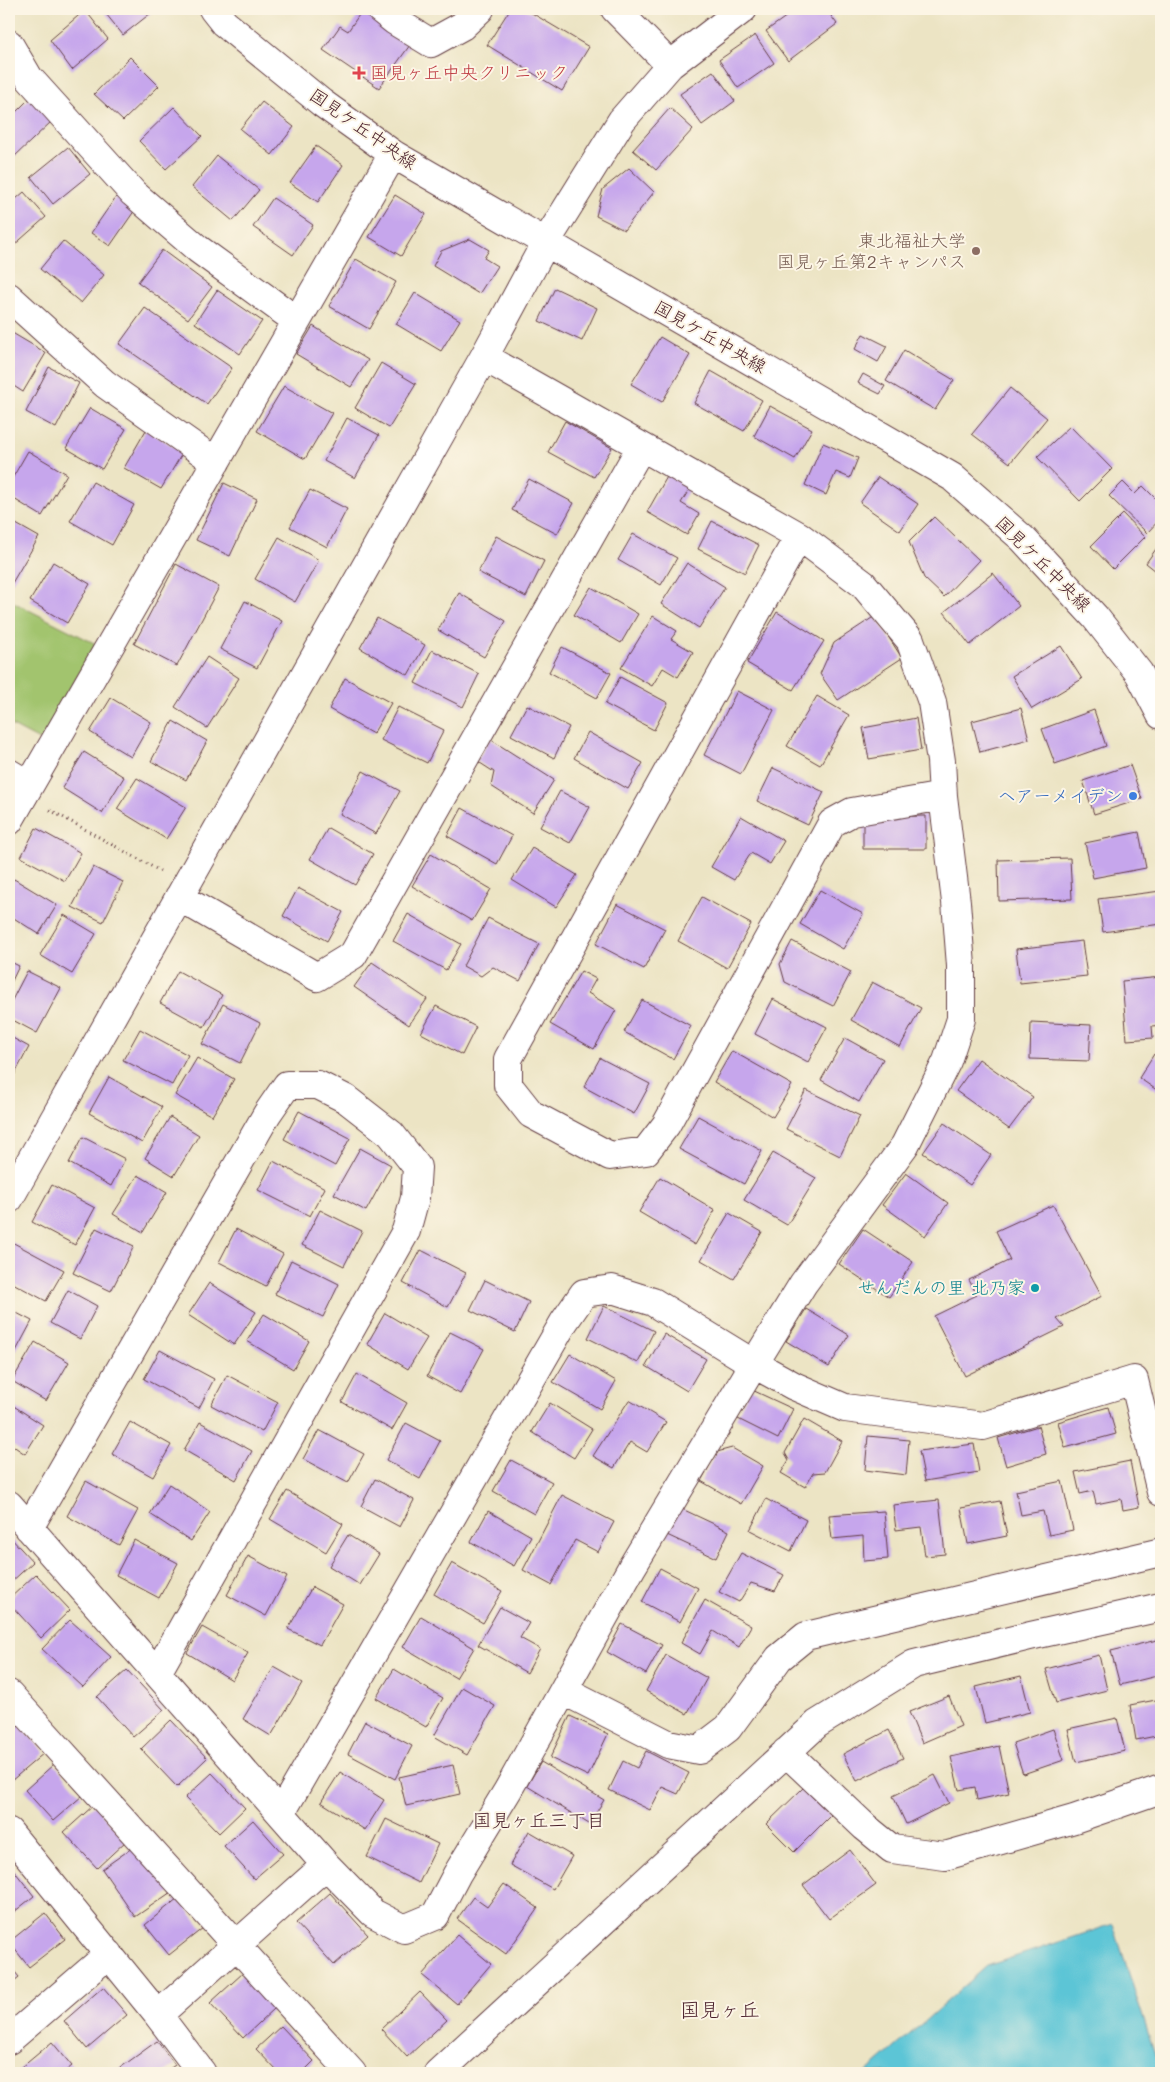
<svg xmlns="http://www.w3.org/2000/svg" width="1170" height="2082" font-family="Mali,'Klee One',sans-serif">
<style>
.green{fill:#a2c46e;stroke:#76724c}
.water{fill:#5bc5d6;stroke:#527280}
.building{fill:#c6a6ec}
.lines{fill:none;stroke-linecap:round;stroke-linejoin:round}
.minor-casing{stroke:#623d42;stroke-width:30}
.path{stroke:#623d42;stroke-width:3;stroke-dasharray:1 4;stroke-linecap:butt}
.minor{stroke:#fff;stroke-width:28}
.health-dot{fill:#e0444e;stroke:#fcf5e5;stroke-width:2}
.education-dot{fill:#8d6e63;stroke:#fcf5e5;stroke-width:2}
.shop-dot{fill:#3f7fe0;stroke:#fcf5e5;stroke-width:2}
.culture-dot{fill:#0f9aa8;stroke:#fcf5e5;stroke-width:2}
.labels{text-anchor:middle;stroke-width:4;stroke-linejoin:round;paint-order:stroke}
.health-label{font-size:18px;fill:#be3a42;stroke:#fcf5e5;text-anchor:start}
.street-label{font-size:18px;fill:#4a1f2b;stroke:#fcf5e5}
.education-label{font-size:18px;fill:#785e54;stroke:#fcf5e5;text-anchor:end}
.shop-label{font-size:18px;fill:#366cbe;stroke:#fcf5e5;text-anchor:end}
.culture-label{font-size:18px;fill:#0d838f;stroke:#fcf5e5;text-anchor:end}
.neighbourhood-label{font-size:19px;fill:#4a1f2b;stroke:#fcf5e5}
.quarter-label{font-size:20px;fill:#4a1f2b;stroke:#fcf5e5}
</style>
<rect width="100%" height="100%" fill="#fcf5e5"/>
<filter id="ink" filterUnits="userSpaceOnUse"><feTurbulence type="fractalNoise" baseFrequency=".02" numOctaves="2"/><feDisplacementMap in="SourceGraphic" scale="10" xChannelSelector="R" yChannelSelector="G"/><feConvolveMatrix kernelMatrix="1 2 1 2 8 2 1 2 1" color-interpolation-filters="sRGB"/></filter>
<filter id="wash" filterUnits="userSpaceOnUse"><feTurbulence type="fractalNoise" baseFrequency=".0096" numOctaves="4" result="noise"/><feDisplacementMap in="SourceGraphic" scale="20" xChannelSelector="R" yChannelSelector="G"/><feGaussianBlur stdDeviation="1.12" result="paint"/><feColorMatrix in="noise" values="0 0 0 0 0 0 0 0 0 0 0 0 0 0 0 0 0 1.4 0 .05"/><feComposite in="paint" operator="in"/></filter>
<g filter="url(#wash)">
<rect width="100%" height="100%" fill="#ece4c4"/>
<path class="green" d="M9 600 96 644 41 741 9 724Z"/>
<path class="water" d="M1113 1924 1161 2073H866L987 1966Z"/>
<g id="blocks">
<path class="building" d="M102 9H156L123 35Z
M510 9H525L589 47 562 91 487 45Z
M781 9H826L837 24 788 61 766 31 787 16Z
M85 10 108 39 72 70 50 40Z
M361 12 410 45 379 88 323 50 340 26 348 31Z
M755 35 774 63 738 88 719 60Z
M130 57 159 86 123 121 94 94Z
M713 71 735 101 702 125 680 94Z
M30 98 52 121 14 157 9 152V119Z
M262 102 294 127 272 155 240 129Z
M174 107 202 136 166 169 139 141Z
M670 108 693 129 656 170 633 150Z
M316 146 343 165 318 202 290 183Z
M68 147 90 174 53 204 31 177Z
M217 156 259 190 233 221 192 187Z
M629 168 654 192 624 230 596 216 603 189Z
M24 192 46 217 12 247 9 244V205Z
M118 194 137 207 110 246 91 233Z
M395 195 426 214 401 256 369 237Z
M273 198 313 225 293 255 253 227Z
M470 239 489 250 484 258 497 266 479 294 433 266 441 251Z
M63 241 104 275 81 303 40 269Z
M162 250 212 287 188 319 138 282Z
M356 259 396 282 369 329 329 306Z
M555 288 597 308 582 341 539 321Z
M217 290 262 321 240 354 195 323Z
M415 293 460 320 441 351 396 324Z
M145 308 232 368 207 404 119 344Z
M313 326 368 360 351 387 296 354Z
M9 331 46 353 23 392 9 383Z
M863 334 887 346 878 362 855 349Z
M660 337 690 355 662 402 631 384Z
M904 350 954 380 935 410 886 381Z
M381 363 416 384 389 428 355 408Z
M49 367 79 383 56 428 26 412Z
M711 371 762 400 744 431 694 403Z
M863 374 885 386 880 394 858 383Z
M284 386 332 413 305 459 257 431Z
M1010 388 1047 418 1010 463 972 434Z
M770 406 812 429 795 459 754 436Z
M90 408 126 429 102 469 66 448Z
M347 418 379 435 355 478 324 461Z
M565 421 612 448 594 477 548 452Z
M1070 426 1112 469 1080 501 1037 457Z
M146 430 183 452 161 489 124 468Z
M823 443 858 458 850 478 836 472 826 495 805 485Z
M28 451 67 474 42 516 9 496V484Z
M668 475 690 488 681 503 699 514 687 535 647 512Z
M878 477 918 504 900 531 860 503Z
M529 479 574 503 557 534 512 510Z
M93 482 134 505 112 545 70 521Z
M1123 482 1135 494 1143 486 1161 504V518L1147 533 1109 496Z
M224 483 257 499 230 556 196 540Z
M310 490 347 509 327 547 290 527Z
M1123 514 1145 537 1113 569 1091 546Z
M934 517 979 560 944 597 924 578 909 542Z
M9 520 39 537 12 583 9 581Z
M712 521 759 545 745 573 698 549Z
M633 534 677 558 661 585 618 560Z
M496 536 544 561 526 597 478 572Z
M279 537 319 560 295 602 255 579Z
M1161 542V575L1146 563Z
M53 562 90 584 67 623 30 601Z
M687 563 725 587 699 628 661 604Z
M176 564 219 587 177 666 134 644Z
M993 573 1019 606 970 645 944 612Z
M591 587 638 614 621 643 574 615Z
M459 593 506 621 484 657 438 630Z
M245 601 282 621 257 668 220 649Z
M777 612 824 641 793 690 747 663Z
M653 616 677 631 671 639 693 652 678 677 663 668 652 686 621 668Z
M875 616 902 658 838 700 820 674 834 643Z
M377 618 425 645 408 675 360 648Z
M1061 646 1082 679 1032 709 1012 676Z
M562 647 611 673 597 698 549 672Z
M432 650 479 674 463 707 415 683Z
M207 657 239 678 207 728 175 707Z
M620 677 668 703 654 730 605 704Z
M345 678 391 703 373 734 329 709Z
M737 691 774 710 741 774 704 755Z
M817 696 849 715 820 765 787 746Z
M111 698 151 722 131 757 90 732Z
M527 705 569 727 554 758 511 735Z
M398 707 444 730 427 763 381 740Z
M1021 708 1029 739 980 752 972 721Z
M1094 710 1106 746 1055 764 1042 729Z
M916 718 921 750 869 759 863 728Z
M173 721 207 741 186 780 151 761Z
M588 732 643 763 628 789 574 758Z
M490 739 554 780 533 813 491 786 494 772 477 761Z
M84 752 124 777 102 813 62 788Z
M1130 765 1142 799 1094 814 1083 781Z
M773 768 824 792 808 825 757 801Z
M363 771 400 791 376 834 340 814Z
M137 778 186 807 166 839 117 809Z
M560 791 590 807 570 843 540 827Z
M462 808 512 836 497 864 447 836Z
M741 816 784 841 770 864 751 853 734 880 711 867Z
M926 816V849H863V817Z
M36 828 81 853 65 881 21 857Z
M328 828 373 854 355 885 310 859Z
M1139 832 1146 868 1093 878 1085 843Z
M532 848 577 875 556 907 512 880Z
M431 854 491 889 472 921 412 886Z
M1070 858 1072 899 999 901 998 860Z
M93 867 123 882 103 922 72 907Z
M14 879 57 905 39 934 9 915V887Z
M298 888 343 912 327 941 283 916Z
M820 890 863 914 843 949 800 924Z
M1161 891V924L1103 932 1098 899Z
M702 897 751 924 727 968 678 941Z
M617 904 665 929 644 969 596 944Z
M408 914 461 944 446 970 393 941Z
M64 915 96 934 72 974 40 955Z
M488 918 539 944 520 981 493 967 481 976 463 966Z
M792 941 851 972 833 1006 785 982 780 964Z
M1082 941 1087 976 1020 983 1016 949Z
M9 961 19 966 9 987Z
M372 962 427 999 409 1025 354 987Z
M27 971 61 988 37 1033 9 1018V1006Z
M178 971 222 995 204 1027 160 1003Z
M581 971 596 979 588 993 616 1010 594 1049 550 1024Z
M1161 977V1025L1152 1026 1153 1038 1127 1040 1122 981Z
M872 982 921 1008 900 1047 851 1020Z
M773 999 827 1027 808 1062 755 1034Z
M642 1000 691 1026 673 1059 624 1032Z
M223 1004 260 1023 240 1063 202 1044Z
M436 1006 476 1027 462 1055 421 1033Z
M1031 1022 1091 1025 1089 1061 1030 1059Z
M140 1029 188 1055 172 1085 123 1060Z
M9 1036 29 1047 9 1085Z
M845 1038 883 1059 859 1102 821 1080Z
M732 1051 792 1085 773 1117 714 1082Z
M1154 1054 1161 1060V1093L1139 1078Z
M197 1058 234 1079 212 1116 175 1095Z
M600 1058 650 1084 634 1114 584 1087Z
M979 1059 1033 1097 1009 1129 956 1091Z
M109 1077 162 1107 142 1143 89 1113Z
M806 1090 860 1116 840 1156 786 1129Z
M299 1111 350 1138 335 1166 284 1139Z
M698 1116 762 1151 744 1184 679 1149Z
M170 1117 199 1135 174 1176 145 1158Z
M944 1123 991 1155 970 1185 923 1153Z
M83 1137 125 1159 111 1186 69 1163Z
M360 1148 391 1165 366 1211 334 1194Z
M773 1153 816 1178 787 1225 744 1200Z
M273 1161 325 1188 310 1216 258 1190Z
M906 1173 948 1203 925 1236 882 1205Z
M138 1175 167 1192 143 1232 113 1214Z
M660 1177 715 1210 695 1245 639 1212Z
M52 1185 95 1208 75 1245 32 1222Z
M1053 1205 1102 1296 1057 1319 1064 1327 965 1376 934 1316 977 1295 969 1280 1010 1260 996 1231Z
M320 1210 362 1231 344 1266 302 1245Z
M729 1213 762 1232 734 1279 701 1260Z
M96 1228 134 1246 111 1291 73 1273Z
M236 1229 283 1254 266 1286 219 1262Z
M863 1229 913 1262 889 1297 839 1264Z
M10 1241 64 1270 46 1301 9 1281Z
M421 1250 466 1273 448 1307 403 1283Z
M291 1260 339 1284 323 1317 275 1294Z
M485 1280 529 1302 515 1332 470 1310Z
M209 1283 256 1312 234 1345 188 1315Z
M68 1290 97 1306 80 1339 50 1323Z
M604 1306 654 1331 638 1363 588 1338Z
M9 1309 32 1321 16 1351 9 1347Z
M806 1309 849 1335 829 1367 786 1341Z
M385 1313 427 1338 408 1369 367 1344Z
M264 1314 309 1341 293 1369 247 1341Z
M450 1332 484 1349 460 1394 427 1376Z
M664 1334 706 1359 687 1391 646 1366Z
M35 1342 69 1362 46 1401 12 1381Z
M160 1350 214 1379 199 1408 144 1379Z
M570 1354 616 1381 600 1409 553 1382Z
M357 1374 407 1403 392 1430 342 1402Z
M227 1375 278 1402 262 1432 211 1405Z
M750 1389 793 1409 778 1439 736 1418Z
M629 1400 666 1422 647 1452 630 1442 614 1468 593 1456Z
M9 1403 43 1425 25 1454 9 1443Z
M550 1403 592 1429 574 1458 532 1432Z
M1108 1407 1116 1434 1065 1448 1058 1422Z
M804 1419 842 1441 825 1472 813 1473 805 1487 781 1473 789 1460 785 1453Z
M130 1422 171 1445 153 1477 112 1454Z
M200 1422 252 1451 236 1480 184 1450Z
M406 1423 440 1441 420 1479 386 1460Z
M1038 1426 1046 1454 1006 1466 998 1438Z
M319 1430 364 1454 348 1483 303 1459Z
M868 1436 909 1440 906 1475 865 1470Z
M974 1444 979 1472 925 1481 919 1451Z
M732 1448 763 1466 741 1504 701 1481 717 1452Z
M511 1460 552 1482 534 1514 493 1491Z
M1130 1461 1139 1507 1123 1510 1121 1499 1096 1504 1093 1491 1080 1494 1075 1472Z
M375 1479 414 1500 400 1527 361 1506Z
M86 1481 138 1510 119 1545 67 1516Z
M1062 1481 1073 1530 1049 1535 1043 1511 1021 1515 1016 1491Z
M169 1484 210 1512 191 1541 150 1514Z
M287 1491 343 1524 326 1552 270 1519Z
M562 1495 614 1522 598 1552 575 1540 551 1585 523 1570Z
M766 1499 806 1520 791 1551 750 1530Z
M939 1500 945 1554 925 1556 921 1527 896 1530 893 1505Z
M1000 1501 1007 1536 968 1544 961 1508Z
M680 1508 729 1531 716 1558 667 1535Z
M488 1511 531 1536 514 1566 471 1542Z
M884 1511 888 1559 864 1561 863 1536 832 1539 829 1515Z
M348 1535 379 1554 360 1585 329 1566Z
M9 1536 33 1562 9 1584Z
M134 1540 178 1563 159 1598 116 1575Z
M741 1553 784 1575 775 1591 751 1583 739 1602 719 1592Z
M248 1556 287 1577 266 1616 227 1595Z
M452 1563 502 1591 483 1623 434 1594Z
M660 1568 698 1588 680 1622 642 1602Z
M36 1574 70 1610 41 1638 9 1603V1599Z
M312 1587 343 1604 320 1645 288 1629Z
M705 1600 751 1626 739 1647 713 1631 700 1654 681 1643Z
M500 1607 529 1623 520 1638 540 1649 527 1673 478 1645Z
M421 1616 474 1648 456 1678 403 1647Z
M70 1620 111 1657 83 1687 42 1649Z
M622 1624 662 1645 646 1674 607 1652Z
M202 1627 248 1653 232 1680 187 1653Z
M1161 1639V1675L1120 1685 1111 1651Z
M666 1655 707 1678 687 1714 646 1691Z
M1099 1655 1107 1690 1056 1703 1046 1669Z
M274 1667 302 1683 271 1736 243 1719Z
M394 1669 443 1698 426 1727 376 1698Z
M127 1670 164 1710 133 1737 97 1697Z
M1021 1676 1030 1712 985 1723 976 1687Z
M462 1687 495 1706 467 1755 434 1736Z
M949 1696 961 1726 922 1743 909 1712Z
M1161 1699V1735L1136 1740 1130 1705Z
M570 1716 608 1734 588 1776 550 1758Z
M1117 1718 1125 1751 1076 1762 1068 1729Z
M171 1720 207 1758 177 1787 141 1749Z
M365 1721 412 1746 395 1779 348 1754Z
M20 1725 44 1753 11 1781 9 1779V1735Z
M1053 1729 1064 1760 1023 1774 1013 1743Z
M889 1730 903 1758 857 1781 843 1754Z
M999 1746 1009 1793 977 1800 975 1787 959 1790 951 1757Z
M646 1751 689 1773 678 1794 662 1787 650 1810 609 1790 623 1761 637 1768Z
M541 1762 604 1800 589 1824 527 1786Z
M54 1764 82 1796 53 1821 25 1790Z
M453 1765 460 1794 406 1806 399 1777Z
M340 1772 384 1800 365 1830 321 1802Z
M212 1773 245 1808 219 1833 185 1798Z
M935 1775 949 1803 906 1824 893 1796Z
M803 1788 831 1815 794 1852 766 1824Z
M94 1805 126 1841 97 1868 64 1832Z
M386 1819 438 1844 419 1883 367 1857Z
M253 1820 283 1854 254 1879 224 1846Z
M529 1831 572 1856 553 1889 510 1865Z
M139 1843 174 1890 135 1917 102 1869Z
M850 1850 876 1885 829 1919 803 1885Z
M9 1864 34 1896 9 1916Z
M504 1884 538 1908 506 1954 457 1919 473 1897 487 1907Z
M330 1893 368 1935 334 1965 296 1923Z
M178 1898 203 1928 169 1955 145 1925Z
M45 1913 65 1939 29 1967 9 1942Z
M457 1935 491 1964 457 2004 422 1975Z
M9 1965 19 1977 9 1985Z
M243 1973 275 2008 243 2038 210 2003Z
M103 1987 127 2015 87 2049 64 2021Z
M420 1992 447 2020 407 2057 381 2029Z
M281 2026 314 2061 302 2073H279L256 2049Z
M157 2041 175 2065 164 2073H113Z
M52 2042 72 2066 63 2073H15Z"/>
</g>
</g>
<g filter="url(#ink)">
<use href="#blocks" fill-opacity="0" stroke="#623d42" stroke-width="1"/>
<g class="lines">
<g class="minor-casing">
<path id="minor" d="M213 9 224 23 322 103 393 154 952 477 1023 539 1095 617 1139 673 1161 715
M380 9 395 21 431 43 462 26 480 9
M615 9 670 65
M9 44 29 78 133 193 198 249 297 321
M9 297 105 384 216 462
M799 536 508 1059V1085L531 1114 610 1156 646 1151 666 1125 832 823 852 812 943 796
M9 773 29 785
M9 821 393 154
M179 897 317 977 353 955 641 447
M9 1199 484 357 546 242 622 120 670 65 743 9
M9 1505 326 1865 373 1913 404 1929 435 1916 457 1874 508 1790 632 1567 754 1364 803 1284 905 1145 947 1061 961 1019V966L956 902 943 796 941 761 932 702 910 640 863 584 799 536 484 357
M29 1528 267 1114 287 1085H318L346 1099 391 1134 417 1167 415 1198 406 1231 157 1673
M564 1691 668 1744 699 1750 728 1728 779 1658 806 1636 1161 1552
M9 1694 352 2073
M786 1752 865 1827 892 1849 945 1856 1074 1819 1161 1789
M281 1813 564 1322 584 1293 612 1289 653 1302 754 1364 794 1386 845 1408 983 1426 1134 1380 1161 1492
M9 1832 158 2015 202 2073
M158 2015 326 1865
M9 2040 109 1954
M438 2073 817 1724 914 1664 1030 1636 1161 1607"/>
</g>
<path class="path" d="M50 810 160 871"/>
<use href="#minor" class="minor"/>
</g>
</g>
<path class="health-dot" d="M356.5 65.5h5v5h5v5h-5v5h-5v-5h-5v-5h5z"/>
<circle class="education-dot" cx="976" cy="251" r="5"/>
<circle class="shop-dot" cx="1133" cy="796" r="5"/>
<circle class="culture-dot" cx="1035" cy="1288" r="5"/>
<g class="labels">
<g class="health-label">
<text x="370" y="79">国見ヶ丘中央クリニック</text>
</g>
<g class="street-label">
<text transform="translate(363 129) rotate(35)" y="6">国見ケ丘中央線</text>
<text transform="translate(710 337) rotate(30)" y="6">国見ケ丘中央線</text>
<text transform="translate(1043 564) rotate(45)" y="6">国見ケ丘中央線</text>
</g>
<g class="education-label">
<text x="966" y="247">東北福祉大学<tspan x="966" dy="21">国見ヶ丘第2キャンパス</tspan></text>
</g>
<g class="shop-label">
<text x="1123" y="802">ヘアーメイデン</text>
</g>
<g class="culture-label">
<text x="1025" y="1294">せんだんの里 北乃家</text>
</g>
<g class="neighbourhood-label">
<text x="539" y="1827">国見ヶ丘三丁目</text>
</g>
<g class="quarter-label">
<text x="720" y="2017">国見ヶ丘</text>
</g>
</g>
<rect width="1170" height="2082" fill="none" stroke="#fcf5e5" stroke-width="30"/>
</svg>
